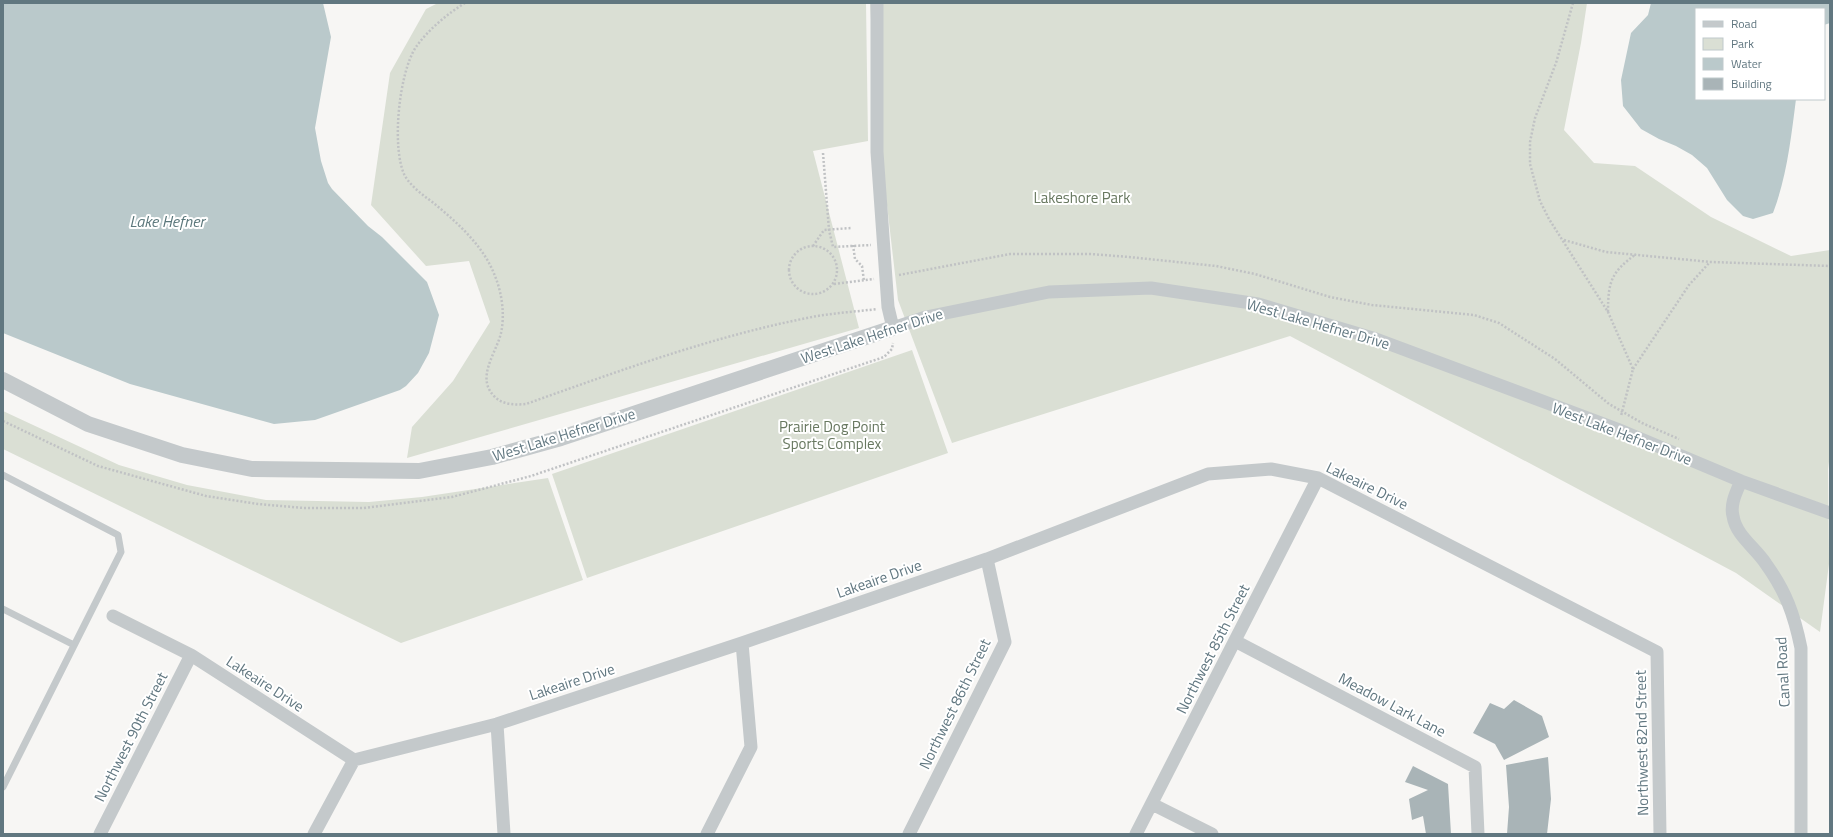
<svg xmlns="http://www.w3.org/2000/svg" width="1833" height="837" font-family="'Titillium Web',sans-serif">
<style>
.green{fill:#dadfd4}
.water{fill:#bac9cb}
.building{fill:#a9b4b7}
.lines{fill:none;stroke-linecap:round;stroke-linejoin:round}
.path{stroke:#c0c2c4;stroke-width:2.5;stroke-dasharray:2 2;stroke-linecap:butt}
.service{stroke:#c4c9cb;stroke-width:7}
.minor{stroke:#c4c9cb;stroke-width:13}
.tertiary{stroke:#c4c9cb;stroke-width:16}
.labels{text-anchor:middle;stroke-width:4;stroke-linejoin:round;paint-order:stroke}
.park-label{font-size:15px;fill:#687860;stroke:#fff}
.street-label{font-size:15px;fill:#617780;stroke:#fff}
.water-label{font-size:16px;font-style:italic;fill:#5b777b;stroke:#fff}
</style>
<rect width="100%" height="100%" fill="#f7f6f4"/>
<path class="green" d="M438 3H866L868 141 813 151 859 328 407 458 412 427 453 381 490 322 469 261 426 266 371 205 390 73 426 9Z
M870 3H1587L1581 43 1564 130 1594 163 1635 166 1711 217 1791 256 1830 250V454L1828 469 1829 564 1820 632 1736 573 1290 336 952 443 898 300 877 119Z
M912 350 948 453 587 578 552 474Z
M3 411 119 465 187 485 266 500 369 502 422 497 548 478 583 580 401 643 3 449Z"/>
<path class="water" d="M3 3H323L331 37 315 128 321 161 328 183 332 189 368 226 382 237 427 282 439 315 429 353 418 373 406 386 400 390 315 420 274 424 130 384 3 333Z
M1651 3H1830V23L1824 25V9H1696V99H1796C1791 138 1787 176 1773 213L1753 219 1743 216 1727 200 1707 168 1692 155 1676 146 1659 139 1641 129 1623 106 1621 80 1631 33 1648 15Z"/>
<path class="building" d="M1514 700 1542 716 1549 737 1504 760 1495 744 1473 733 1490 703 1504 709Z
M1548 757 1551 799 1547 834H1507L1509 807 1506 765Z
M1413 766 1448 784 1451 834H1426L1423 816 1412 820 1409 799 1428 790 1405 782Z"/>
<g class="lines">
<path class="path" d="M465 3C447 14 428 30 416 47 399 72 391 149 405 176 412 188 426 197 436 205 460 225 484 247 495 276 502 293 505 315 501 333 496 354 475 378 495 397 503 405 516 405 526 404 619 371 711 337 807 318 830 313 854 312 877 309
M1573 3 1556 63 1535 118 1530 142V164L1540 201 1549 219 1608 312 1633 369 1621 416
M823 153 829 230 833 247 871 245
M1564 240 1606 252 1711 262 1830 266
M853 245 855 259 862 266 864 281
M789 270a24 24 0 1 1 48 0a24 24 0 1 1-48 0Z
M813 246 824 230 851 228
M899 275 1010 254H1091L1129 257 1216 266 1255 274 1330 297 1372 305 1474 315 1499 323 1555 359 1609 404 1642 423 1679 439
M834 284 874 279
M1608 312C1608 280 1612 272 1636 254
M1633 369 1689 285 1710 262
M3 421 98 466 206 496 258 504 304 508H364L452 497 531 476 884 357 892 349 893 343"/>
<path class="service" d="M3 475 118 535 121 552 3 787
M3 609 74 645"/>
<path class="minor" d="M877 3V152L888 307 893 328 926 317 1049 292 1151 288 1258 304 1376 339 1617 429 1741 481 1830 513
M1741 481C1736 493 1730 504 1733 516 1736 536 1756 548 1766 564 1786 592 1794 614 1801 648V834
M113 616 191 655 354 760 497 724 742 643 987 559 1208 474 1271 469 1318 478 1657 652 1660 834
M1235 641 1475 767 1478 834
M497 724 504 834
M1152 804 1212 834
M100 834 191 655
M314 834 354 760
M707 834 751 747 742 643
M909 834 1005 642 987 559
M1136 834 1318 478"/>
<path class="tertiary" d="M3 380 88 424 182 455 252 469 419 471 492 457 561 438 893 328"/>
</g>
<g class="labels">
<g class="park-label">
<text x="1082" y="203">Lakeshore Park</text>
<text x="832" y="432">Prairie Dog Point<tspan x="832" dy="17">Sports Complex</tspan></text>
</g>
<g class="street-label">
<text transform="translate(1318 324) rotate(16)" y="5">West Lake Hefner Drive</text>
<text transform="translate(872 336) rotate(-18)" y="5">West Lake Hefner Drive</text>
<text transform="translate(1622 434) rotate(21)" y="5">West Lake Hefner Drive</text>
<text transform="translate(564 435) rotate(-17)" y="5">West Lake Hefner Drive</text>
<text transform="translate(1367 486) rotate(26)" y="5">Lakeaire Drive</text>
<text transform="translate(879 579) rotate(-19)" y="5">Lakeaire Drive</text>
<text transform="translate(1213 649) rotate(-63)" y="5">Northwest 85th Street</text>
<text transform="translate(1783 672) rotate(-93)" y="5">Canal Road</text>
<text transform="translate(572 682) rotate(-18)" y="5">Lakeaire Drive</text>
<text transform="translate(265 684) rotate(33)" y="5">Lakeaire Drive</text>
<text transform="translate(955 704) rotate(-64)" y="5">Northwest 86th Street</text>
<text transform="translate(1392 705) rotate(28)" y="5">Meadow Lark Lane</text>
<text transform="translate(131 737) rotate(-63)" y="5">Northwest 90th Street</text>
<text transform="translate(1642 743) rotate(-91)" y="5">Northwest 82nd Street</text>
</g>
<g class="water-label">
<text x="167" y="227">Lake Hefner</text>
</g>
</g>
<rect width="1833" height="837" fill="none" stroke="#617780" stroke-width="8"/>
<rect x="1695" y="8" width="130" height="92" fill="#ffffff" stroke="#c0c9cc"/>
<rect x="1703" y="21" width="20" height="6" fill="#c4c9cb" stroke="#c0c9cc"/>
<text x="1731" y="28" font-size="12" fill="#617780">Road</text>
<rect x="1703" y="38" width="20" height="12" fill="#dadfd4" stroke="#c0c9cc"/>
<text x="1731" y="48" font-size="12" fill="#617780">Park</text>
<rect x="1703" y="58" width="20" height="12" fill="#bac9cb" stroke="#c0c9cc"/>
<text x="1731" y="68" font-size="12" fill="#617780">Water</text>
<rect x="1703" y="78" width="20" height="12" fill="#a9b4b7" stroke="#c0c9cc"/>
<text x="1731" y="88" font-size="12" fill="#617780">Building</text>
</svg>
